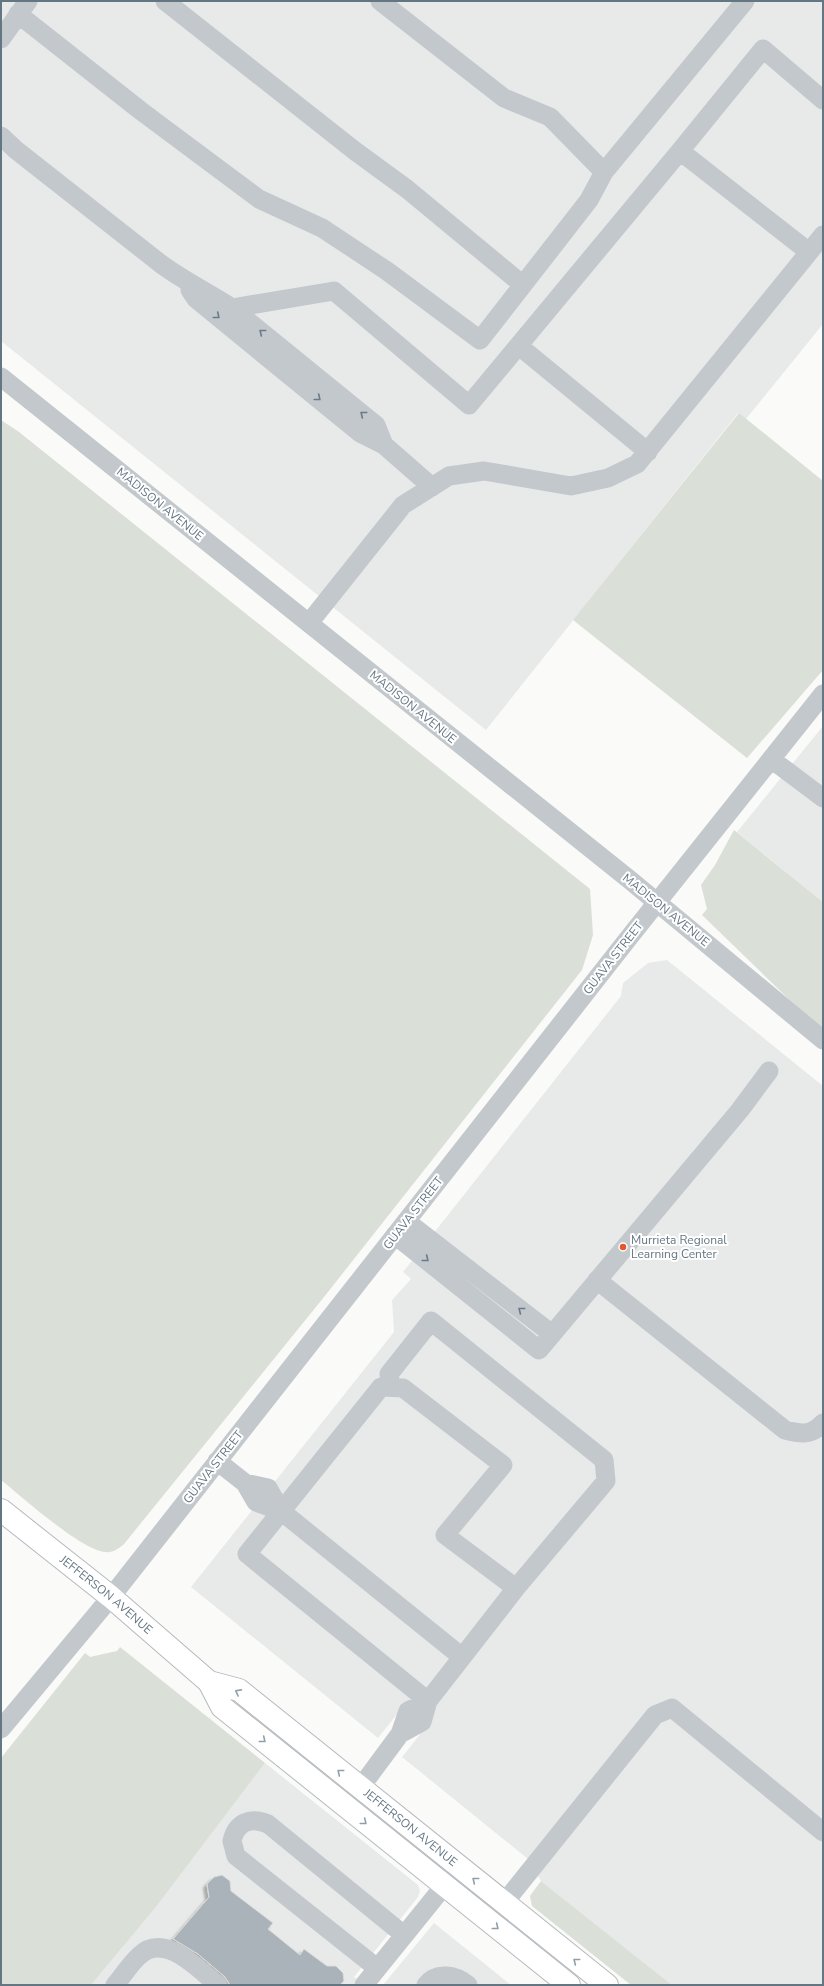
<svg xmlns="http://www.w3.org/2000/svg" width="824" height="1986" font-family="'Nunito Sans',sans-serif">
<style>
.built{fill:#e8e9e9}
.green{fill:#dadfd7}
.building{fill:#aab3b9;stroke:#dcdcda;filter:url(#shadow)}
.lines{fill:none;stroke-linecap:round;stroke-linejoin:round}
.major-casing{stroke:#b5babe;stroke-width:24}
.minor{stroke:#c3c8cc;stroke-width:19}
.major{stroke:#fff;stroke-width:22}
.oneway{stroke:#6a7a87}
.oneway2{stroke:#939fa8}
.poi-dot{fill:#e4572e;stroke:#fff;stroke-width:1.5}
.labels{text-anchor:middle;stroke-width:4;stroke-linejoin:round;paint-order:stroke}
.street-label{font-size:12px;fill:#657683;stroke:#fff}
.poi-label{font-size:12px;fill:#657683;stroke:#fff;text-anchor:start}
</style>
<defs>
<filter id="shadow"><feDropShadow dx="-3.5" dy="3.5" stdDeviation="1" flood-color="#0004"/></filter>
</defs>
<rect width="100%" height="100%" fill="#fafaf8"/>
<path class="built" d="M1 1H823V324L746 419 738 413 486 730 1 341Z
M823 726V902L737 832Z
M667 960 823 1086V1985H672L541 1881 528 1859 402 1757 426 1727 402 1708 378 1738 191 1587 394 1332 392 1300 411 1279 403 1272 621 996 623 983 648 963Z
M265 1763 418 1885 420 1891 418 1897 354 1977 364 1985H91L156 1907Z
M434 1923 511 1985H383Z"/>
<path class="green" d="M739 413 823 481V670L747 758 573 620Z
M1 420 19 432 590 889 593 935 582 970 324 1297 124 1544C118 1549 113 1553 105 1552 81 1550 21 1496 1 1480Z
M734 830 823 902V1029L800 1010 702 915 707 909 701 885 715 865Z
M120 1647 265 1763 156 1907 91 1985H1V1758L85 1653 90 1657 117 1651Z
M541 1881 672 1985H631L532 1906 530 1896Z"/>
<path class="building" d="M222 1875 230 1881 231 1891 273 1923 268 1929 300 1955 304 1949 327 1966H336L343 1973 344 1981 340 1985H230L225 1977 198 1954 173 1939 209 1897 207 1884 214 1877Z"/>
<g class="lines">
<g class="major-casing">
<g id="major">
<path id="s1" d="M1 1510 111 1597 209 1682 222 1707 569 1985"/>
<path id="s2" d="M209 1682 239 1690 607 1985"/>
</g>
</g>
<path class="minor" d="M165 1 355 151 407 189 523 285
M18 14 141 111 259 199 322 228 387 271 480 340 589 200 604 172 550 117 504 98 380 1
M1 39 28 1
M1 136 16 150 161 264C184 281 209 293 232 308L376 425 384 445
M680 151 809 252
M604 172 745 1
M190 290 196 299 360 433 384 445 432 487
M232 308 334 291 469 405 680 151 763 49 823 100
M519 346 648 452
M1 377 630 880 823 1040
M309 623 403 505 449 476 484 471 571 486 608 478 637 464 823 235
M771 759 823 798
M406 1221 552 1334
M395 1235 539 1350 740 1110 769 1071
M597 1280 785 1430C801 1434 811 1436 823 1423
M381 1387 403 1388 503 1465 445 1535 516 1588 428 1701 247 1554Z
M391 1387 389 1374 431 1321 604 1460 606 1481 516 1588
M217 1461 245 1483 256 1502 281 1511 462 1657
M245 1483 268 1488 281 1511
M1 1729 111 1597 631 935 823 694
M360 1788 400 1734 408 1711 428 1701 422 1722 400 1734
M504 1903 655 1715 672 1708 823 1832
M377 1968 236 1856 232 1841C236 1823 250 1816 268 1824L404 1935
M115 1985C123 1976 130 1964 139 1956 164 1931 198 1969 218 1985
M364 1985 444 1886
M426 1985C437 1971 456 1975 468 1985"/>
<use href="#major" class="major"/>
</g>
<defs><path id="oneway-chevron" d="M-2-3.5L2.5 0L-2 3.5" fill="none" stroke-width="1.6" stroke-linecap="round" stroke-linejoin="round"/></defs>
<g class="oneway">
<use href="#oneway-chevron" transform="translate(217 316) rotate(39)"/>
<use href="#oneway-chevron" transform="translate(262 332) rotate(-141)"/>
<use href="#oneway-chevron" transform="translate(318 398) rotate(39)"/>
<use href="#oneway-chevron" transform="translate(363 414) rotate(-141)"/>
<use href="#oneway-chevron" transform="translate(426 1259) rotate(39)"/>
<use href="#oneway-chevron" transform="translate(521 1310) rotate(-142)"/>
</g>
<g class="oneway2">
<use href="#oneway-chevron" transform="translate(238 1692) rotate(-152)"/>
<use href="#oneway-chevron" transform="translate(263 1740) rotate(39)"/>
<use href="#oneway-chevron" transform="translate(340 1772) rotate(-141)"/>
<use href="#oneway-chevron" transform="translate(364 1822) rotate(39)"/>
<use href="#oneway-chevron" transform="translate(475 1880) rotate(-141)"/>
<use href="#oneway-chevron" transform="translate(496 1927) rotate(39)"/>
<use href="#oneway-chevron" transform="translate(576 1961) rotate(-141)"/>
</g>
<circle class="poi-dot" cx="623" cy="1247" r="4"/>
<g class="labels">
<g class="street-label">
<text transform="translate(160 504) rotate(39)" y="4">MADISON AVENUE</text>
<text transform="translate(413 707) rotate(39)" y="4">MADISON AVENUE</text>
<text transform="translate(666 910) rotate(39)" y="4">MADISON AVENUE</text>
<text transform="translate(613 958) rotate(-52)" y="4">GUAVA STREET</text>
<text transform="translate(413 1213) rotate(-52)" y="4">GUAVA STREET</text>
<text transform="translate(213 1467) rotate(-52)" y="4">GUAVA STREET</text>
<text dy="4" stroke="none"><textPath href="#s1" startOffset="135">JEFFERSON AVENUE</textPath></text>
<text dy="4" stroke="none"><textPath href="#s2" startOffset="251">JEFFERSON AVENUE</textPath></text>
</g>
<g class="poi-label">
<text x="631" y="1244">Murrieta Regional<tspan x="631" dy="14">Learning Center</tspan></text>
</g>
</g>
<rect width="824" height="1986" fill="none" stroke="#657683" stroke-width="4"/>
</svg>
